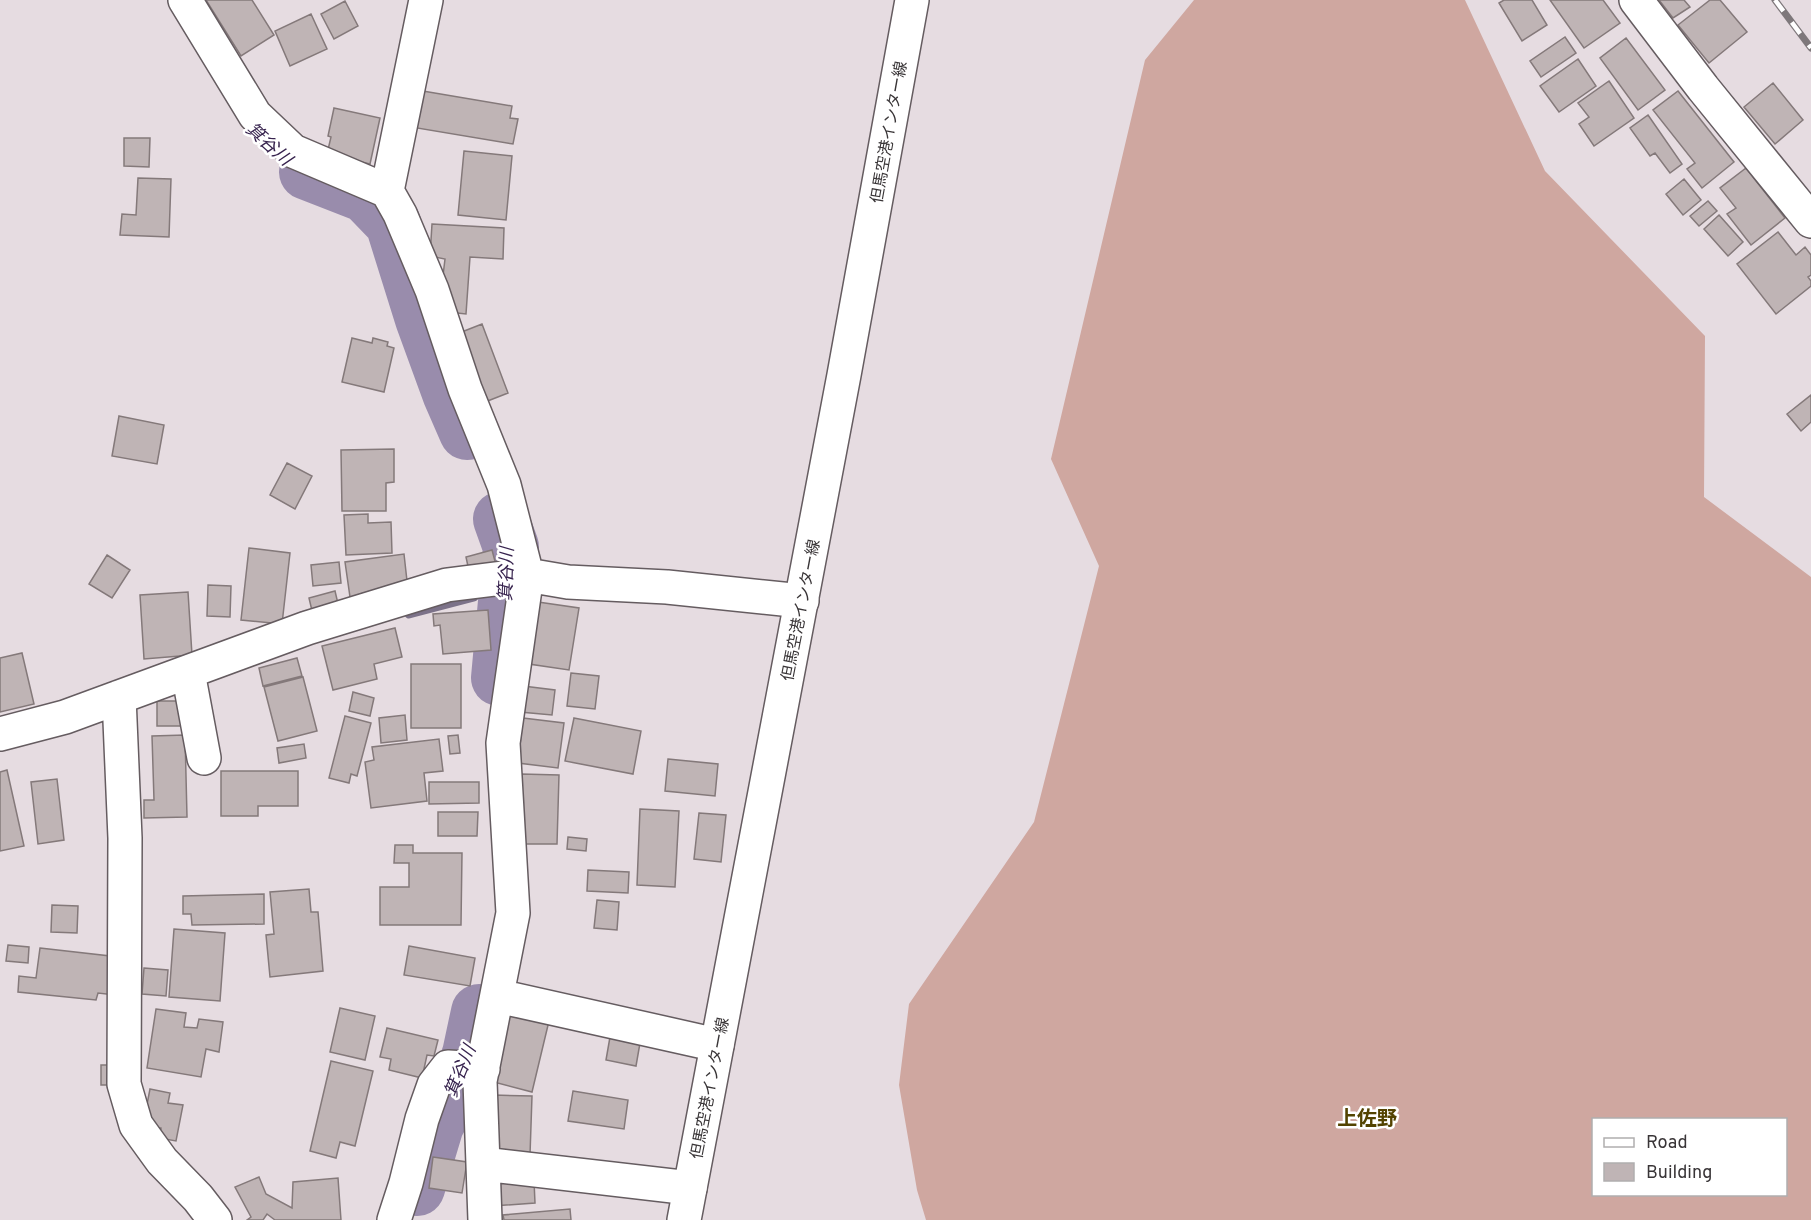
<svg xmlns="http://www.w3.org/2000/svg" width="1811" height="1220" font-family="Overpass,'Noto Sans JP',sans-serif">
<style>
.forest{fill:#cfa7a0;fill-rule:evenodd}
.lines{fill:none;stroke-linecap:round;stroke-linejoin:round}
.stream{stroke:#7c7289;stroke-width:9}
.river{stroke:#998cac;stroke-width:56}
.building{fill:#bfb4b5;stroke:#84797a;stroke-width:1.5}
.minor-casing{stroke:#655c60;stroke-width:36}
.major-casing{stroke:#655c60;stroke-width:36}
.minor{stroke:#fff;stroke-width:33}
.major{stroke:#fff;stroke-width:33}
.rail-casing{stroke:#7e787b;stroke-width:7}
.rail{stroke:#fff;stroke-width:4.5;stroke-dasharray:14;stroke-linecap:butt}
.labels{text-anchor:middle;stroke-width:5;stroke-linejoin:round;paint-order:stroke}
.street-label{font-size:16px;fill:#393537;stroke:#fff}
.water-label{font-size:18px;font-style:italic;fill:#37234e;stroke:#fff}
.quarter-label{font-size:20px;font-weight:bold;fill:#534300;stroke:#fff}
</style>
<rect width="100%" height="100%" fill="#e6dce1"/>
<path class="forest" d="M1194 0H1465L1545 171 1705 336 1704 497 1811 577V1220H926L917 1190 899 1085 909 1004 1034 822 1099 566 1051 459 1145 60ZM1594 1120H1786V1194H1594Z"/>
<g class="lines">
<path class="stream" d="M409 614 474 597"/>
<path class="river" d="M307 172 366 195 393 223 423 319 450 393 467 432
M499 678 511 547 501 519
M417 1188 436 1125 462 1077 470 1054 479 1012"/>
</g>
<path class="building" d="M206 0H252L274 35 241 56Z
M1504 0H1532L1547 25 1522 41 1499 3Z
M1550 0H1603L1620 23 1584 48Z
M1659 0H1684L1690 7 1673 18Z
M1710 0H1720L1747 32 1709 63 1678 25Z
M345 1 358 26 334 39 321 14Z
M311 14 327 49 290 66 275 31Z
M1565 37 1576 53 1541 77 1530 61Z
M1626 38 1665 90 1638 110 1600 58Z
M1578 59 1596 86 1559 112 1540 86Z
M1609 81 1634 118 1594 146 1579 124 1589 117 1578 103Z
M1773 83 1803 120 1775 144 1744 107Z
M411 89 512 106 510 118 518 119 513 144 405 126Z
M1678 91 1734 162 1702 188 1687 169 1695 163 1653 110Z
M334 108 380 118 370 164 327 154 331 137 328 136Z
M1648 115 1682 164 1670 173 1655 153 1650 156 1630 128Z
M124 138H150L149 167 124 166Z
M464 151 512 156 506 220 458 215Z
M1746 168 1785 218 1751 245 1727 214 1736 208 1720 188Z
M138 178 171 179 169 237 120 235 122 214 136 215Z
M1684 179 1701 200 1683 215 1666 194Z
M1708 201 1717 211 1699 226 1690 216Z
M1719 215 1743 242 1728 256 1704 229Z
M432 224 504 228 503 259 470 257 466 314 448 312 441 292 445 259 430 256Z
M1778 232 1796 255 1805 247 1811 255V275L1808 277 1811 281V286L1776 314 1737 264Z
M482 324 508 393 480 404 454 335Z
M352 338 372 343 373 338 388 342 387 346 394 348 384 392 342 382Z
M1811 395V422L1801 431 1787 414Z
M119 416 164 425 157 464 112 456Z
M394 449V482L386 483V511H342L341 450Z
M287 463 312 476 295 509 270 495Z
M368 514V523L391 522 392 553 346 555 344 515Z
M249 548 290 553 282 624 241 620Z
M492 550 496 565 469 571 466 557Z
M404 554 408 590 350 597 345 562Z
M107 555 130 570 112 598 89 584Z
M339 562 341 583 313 586 311 565Z
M208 585 231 586 230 617 207 616Z
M335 591 339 608 313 615 309 598Z
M188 592 192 655 144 659 140 595Z
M538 602 579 608 569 670 529 664Z
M488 610 491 650 443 654 440 625 434 626 433 614Z
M395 628 402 657 374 664 377 679 333 690 322 646Z
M22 653 34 704 0 712V658Z
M297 658 302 676 263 686 259 668Z
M411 664H461V728H411Z
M571 673 599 676 595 709 567 706Z
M303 677 317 731 278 741 264 687Z
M523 686 555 690 552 715 520 712Z
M353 692 374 698 370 716 349 711Z
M157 701H185V726H157Z
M405 715 407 740 381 743 379 718Z
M345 716 371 723 357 776 351 774 349 783 329 778Z
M523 718 564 723 558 768 518 763Z
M574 718 641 731 633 774 565 761Z
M185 735 187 817 144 818V800H154L152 736Z
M458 735 460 753 450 754 448 736Z
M439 739 443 771 424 773 427 801 371 808 365 762 374 760 372 747Z
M304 744 306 758 279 763 277 748Z
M668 759 718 764 715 796 665 791Z
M7 770 24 846 0 851V772Z
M221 771H298V806H258V816H221Z
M521 774 559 775 557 844H519Z
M57 779 64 840 38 844 31 782Z
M429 782H479V803L429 804Z
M640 809 679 811 675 887 637 885Z
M438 812H478L477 836H438Z
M699 813 726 815 721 862 694 859Z
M568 837 587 839 586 851 567 849Z
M395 845H413V853H462L461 925H380V887H409V863H394Z
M588 870 629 872 628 893 587 891Z
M309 889 311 912H318L323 971 270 977 266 935 274 934 270 892Z
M264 894V924L192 925 191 914H183V896Z
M597 900 619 902 617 930 594 928Z
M52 905 78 906 77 933 51 932Z
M174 929 225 933 220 1001 169 997Z
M8 945 29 947 28 963 6 961Z
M409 946 475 958 470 986 404 975Z
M40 948 119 957 115 995 98 993 96 1000 18 992 19 976 36 978Z
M144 968 168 970 166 996 142 994Z
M340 1008 375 1016 365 1060 330 1052Z
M156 1009 186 1013 184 1027 197 1028 199 1019 223 1022 219 1052 206 1049 201 1077 147 1068Z
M507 1011 549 1021 532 1092 490 1081Z
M387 1028 438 1040 434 1056 427 1055 422 1078 389 1070 391 1059 380 1057Z
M610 1037 640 1043 636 1066 606 1060Z
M331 1061 373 1071 355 1146 340 1142 336 1158 310 1151Z
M101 1065H118L117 1085H101Z
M150 1089 170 1093 168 1103 183 1105 176 1141 159 1138 161 1128 143 1125Z
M573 1091 628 1100 624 1129 568 1121Z
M493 1095 532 1096 530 1155 491 1153Z
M433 1157 467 1162 462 1193 429 1188Z
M259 1177 266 1194 292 1208 293 1182 338 1178 341 1220H275L267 1214 263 1220H247L251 1217 235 1187Z
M534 1181 535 1203 492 1206 491 1183Z
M570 1209 571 1220H504L503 1215Z"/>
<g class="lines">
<g class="minor-casing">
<path id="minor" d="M185 0 255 115 293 151 387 191 400 214 432 290 465 389 504 485 527 575 503 743 513 913 480 1081 485 1220
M1636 0 1703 88 1811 221
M387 191 426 0
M188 672 204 758
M119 697 125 838 124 1084 136 1125 162 1161 198 1198 215 1220
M0 734 65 717 307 628 447 585 527 575 568 582 667 587 802 601
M498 996 717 1045
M483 1164 690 1188
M394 1220 406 1183 422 1119 434 1085 448 1067 483 1069"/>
</g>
<g class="major-casing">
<path id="major" d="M684 1220 844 375 912 0"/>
</g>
<use href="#minor" class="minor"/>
<use href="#major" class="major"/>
<g class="rail-casing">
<path id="rail" d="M1775 0 1811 48"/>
</g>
<use href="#rail" class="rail"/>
</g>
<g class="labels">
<g class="street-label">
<text transform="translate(888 132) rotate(-80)" y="6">但馬空港インター線</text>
<text transform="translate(800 610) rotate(-79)" y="6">但馬空港インター線</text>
<text transform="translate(709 1088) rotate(-79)" y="6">但馬空港インター線</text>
</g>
<g class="water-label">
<text transform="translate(269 144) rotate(42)" y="6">箕谷川</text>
<text transform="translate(506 574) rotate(-88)" y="6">箕谷川</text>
<text transform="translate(460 1071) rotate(-68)" y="6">箕谷川</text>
</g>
<g class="quarter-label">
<text x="1367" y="1125">上佐野</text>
</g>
</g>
<rect x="1592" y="1118" width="195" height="78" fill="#ffffff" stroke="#b0aeaf" stroke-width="1.5"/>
<rect x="1604" y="1138" width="30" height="9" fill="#ffffff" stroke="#b0aeaf" stroke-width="1.5"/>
<text x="1646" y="1148" font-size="18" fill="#393537">Road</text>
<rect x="1604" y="1163" width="30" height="18" fill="#bfb4b5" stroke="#b0aeaf" stroke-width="1.5"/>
<text x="1646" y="1178" font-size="18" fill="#393537">Building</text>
</svg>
